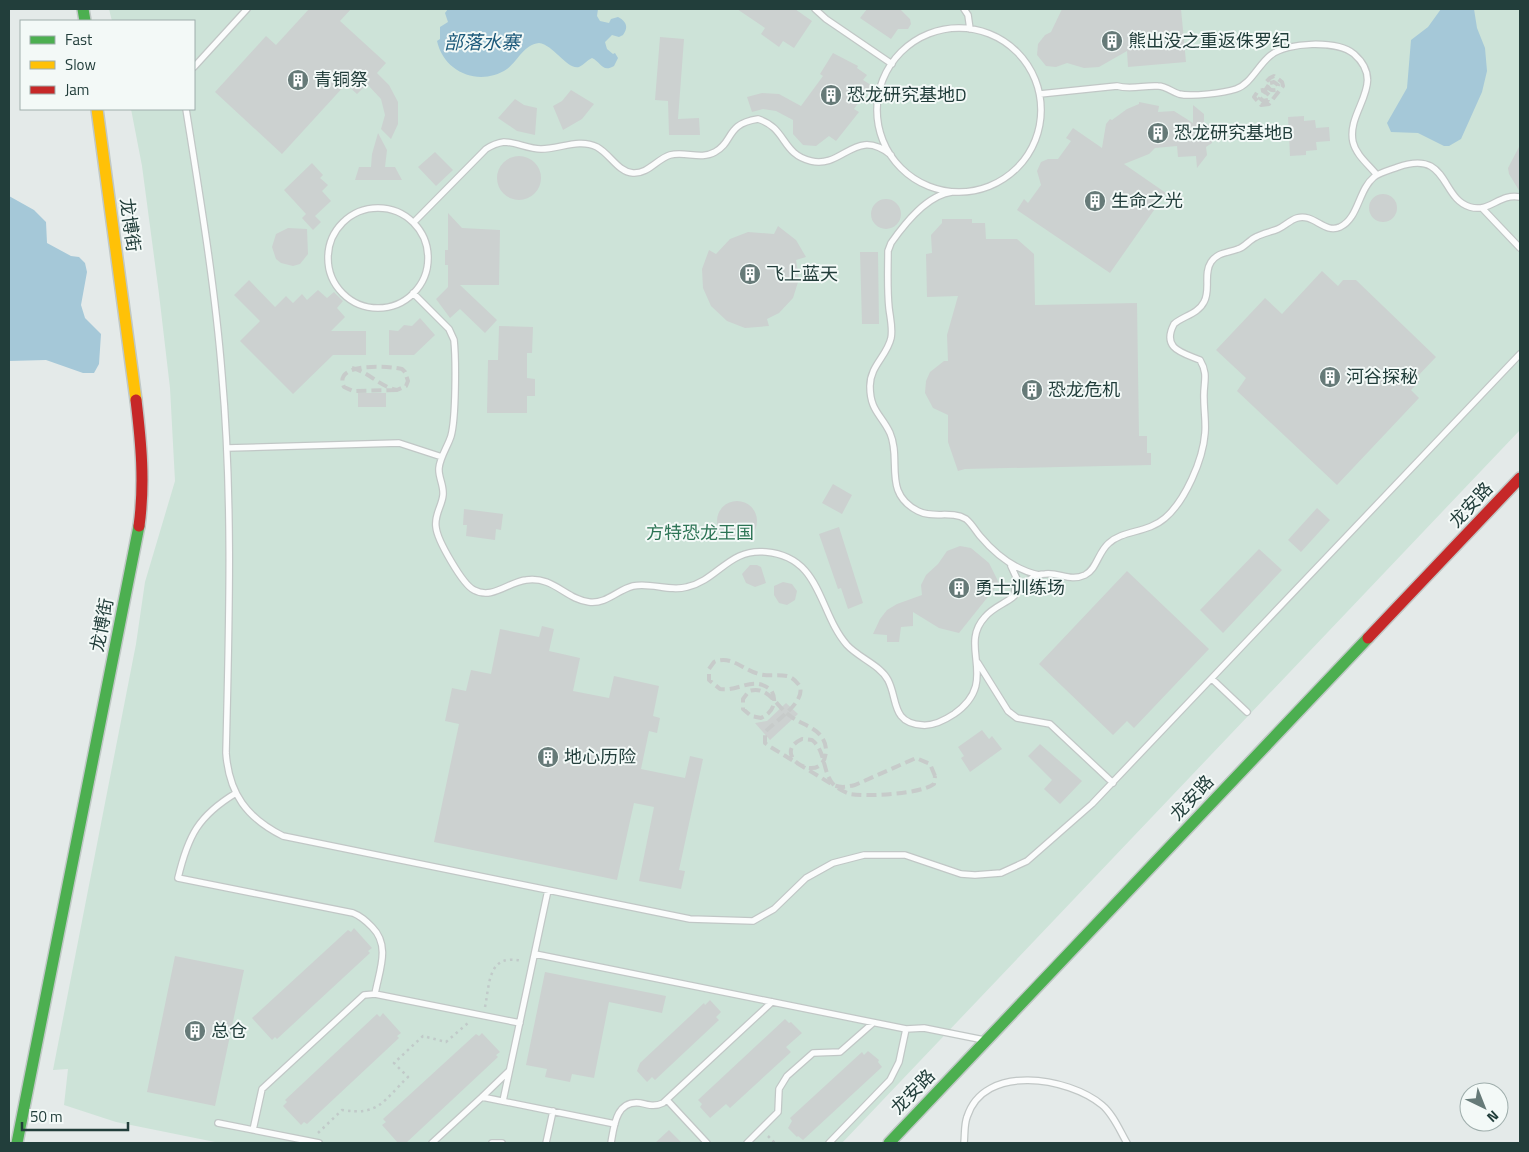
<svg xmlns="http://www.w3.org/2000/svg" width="1529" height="1152" font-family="'Titillium Web','Noto Sans SC',sans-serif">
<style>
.green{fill:#cde3d8}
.water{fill:#a5c8d8}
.building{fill:#ccd1d0}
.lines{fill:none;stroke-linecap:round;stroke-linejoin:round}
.lane-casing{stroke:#c1c7c6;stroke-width:8}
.fast-casing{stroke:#c0c8c6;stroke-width:14}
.slow-casing{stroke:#c0c8c6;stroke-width:14}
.jam-casing{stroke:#c0c8c6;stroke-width:14}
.path{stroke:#c1cac9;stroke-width:2.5;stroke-dasharray:2.5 4;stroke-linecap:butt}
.lane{stroke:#fbfcfc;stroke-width:5.5}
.fast{stroke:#4caf50;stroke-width:11}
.slow{stroke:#ffc107;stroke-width:11}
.jam{stroke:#c62828;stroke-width:11}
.rail{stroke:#c7cbca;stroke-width:4;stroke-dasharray:10 5;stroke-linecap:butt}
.labels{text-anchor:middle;stroke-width:4;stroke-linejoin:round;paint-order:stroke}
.poi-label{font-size:18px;fill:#223e3b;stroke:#f3f9f7;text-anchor:start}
.street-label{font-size:18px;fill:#223e3b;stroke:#f3f9f7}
.park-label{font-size:18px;fill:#2c7455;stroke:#f3f9f7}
.water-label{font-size:19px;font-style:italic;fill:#1c597a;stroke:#f3f9f7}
</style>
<rect width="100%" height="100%" fill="#e4eae9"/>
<path class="green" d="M109 9H1520V430L842 1143H220L116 1122 64 1105 68 1069 53 1070 136 644 145 582 175 481 170 388 159 294 142 166 131 109H194V21H112Z"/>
<path class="water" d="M448 9H598L597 16 600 21 609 23 611 19 618 17C626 21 629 27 623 35L619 37 612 35 605 42 607 49 613 54 615 53 618 58 614 66C602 73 601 62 592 58 587 60 584 65 579 67 567 70 554 45 539 43 523 45 519 60 507 69 480 87 444 73 437 41L440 39V27L448 22 445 13Z
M1441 9H1474L1477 28 1485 48 1487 71 1482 92 1461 139 1449 146H1444L1418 133 1391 132 1387 123 1407 88 1411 40 1428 27Z
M9 196 34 210 46 222 47 243 71 256 79 257 85 263 87 272 81 305 85 318 101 334 99 364 94 373H83L46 360 9 361Z"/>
<path class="building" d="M309 9H351L340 21 386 63 377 73 389 85 398 102V124L391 139 381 129 385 115 381 99 367 84 357 94 346 84 282 154 215 92 266 36 276 45Z
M737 9H795L812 21 794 48 783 41 779 47 761 34 765 28Z
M867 9H900L910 19 911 24 908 29H898L891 39 860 18Z
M1062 9H1181L1186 62 1128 67 1127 51 1099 67 1084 68 1067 63 1056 67 1046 66 1037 55 1038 44 1045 35 1051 32Z
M660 37 684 39 678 119 699 118 700 135H669L668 101 655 100Z
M833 53 858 66 857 68 867 75 863 80 871 85 854 109 859 112 836 141 829 136 816 146 803 145 793 134V120L776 111 763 109 752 112 747 97 762 93 779 94 801 106 823 76 820 74Z
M571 90 594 104 582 119 563 130 553 106 562 101Z
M515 99 524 105 537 108 535 135 517 131 498 118Z
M1139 102 1159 106 1158 112 1174 111 1193 123V105L1204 114V122L1212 127V143L1206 147 1207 155 1197 168 1196 156 1178 157 1177 146 1155 148 1149 154 1124 164 1166 193 1110 273 1017 210 1024 199 1028 203 1041 185 1037 171 1041 162 1048 159H1058L1071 141 1066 138 1073 128 1102 148 1106 124 1110 119 1112 120 1127 109 1139 104Z
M1304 116V121L1315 120 1316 128 1329 127 1330 141 1316 142 1317 150 1306 151V155L1290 156 1288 117Z
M378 133 387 150 385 167H395L402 180H355L359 167H371L372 154Z
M1520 145V192L1509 174 1508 168Z
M435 152 453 170 436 186 418 167Z
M497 178a22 22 0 1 1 44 0a22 22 0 1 1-44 0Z
M312 163 323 175 320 178 328 185 322 191 331 201 315 216 321 222 313 230 302 218 306 214 284 190Z
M1369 208a14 14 0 1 1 28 0a14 14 0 1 1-28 0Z
M871 214a15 15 0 1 1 30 0a15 15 0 1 1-30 0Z
M448 213 462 228 500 230 499 285H460L497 320 485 333 460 309 450 318 436 299 448 287V265H445V250H448Z
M942 219H972V223H985L986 239H1017L1034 254 1035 305 1137 303 1139 436H1147V453H1151V465L965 469 958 471 948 442V415L933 408 925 393 926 381 930 372 944 361H948L947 335 958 296 927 297 926 254 932 253 931 235 942 223Z
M778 226 796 240 806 257 796 260 799 279 793 298 779 313 767 319 769 326 745 328 727 321 711 306 703 288 702 269 709 250 716 254 730 239 748 232 774 234Z
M288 228 307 229 308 254 300 264 293 266 281 263 276 259 272 247 276 234Z
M860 252H878L879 324H862Z
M1322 271 1338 286 1343 280H1356L1436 357 1416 378 1419 382 1411 390 1419 398 1337 485 1237 391 1246 378 1216 350 1265 298 1282 314Z
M249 280 275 307 286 296 293 303 302 294 307 300 318 290 327 298 334 292 343 301 337 308 345 317 331 331H366V355H333L293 394 240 341 260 321 234 295Z
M420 318 435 335 414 355H389V330L398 331 404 325 412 326Z
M499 326 533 327 532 353H527V378L535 379V396H527V413H487L488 360H498Z
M358 393H386V407H358Z
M833 484 852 495 842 514 822 503Z
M717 521a20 20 0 1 1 40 0a20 20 0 1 1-40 0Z
M1317 508 1330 520 1301 552 1288 540Z
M464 509 503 514 501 530 496 529 495 540 466 536 467 525H463Z
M839 527 863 603 848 609 841 588 838 589 819 534Z
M960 546 971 548 989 563 999 583 959 633 939 628 913 612V626L901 627 899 642H887V635L873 634 880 619 887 610 897 604 922 595 921 585 926 575 938 564 947 551Z
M1259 549 1282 570 1223 633 1200 610Z
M750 565H757L761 567 766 583 755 587 746 583 742 574Z
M1127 571 1209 649 1134 728 1127 721 1113 735 1039 664Z
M783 582 792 584 797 591 795 600 787 605 779 603 774 595V586Z
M542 626 554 629 549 651 580 658 573 691 609 698 614 676 659 686 653 716 660 718 657 733 649 731 641 769 685 778 690 756 703 759 679 870 685 871 681 889 639 881 654 807 634 803 617 880 434 842 459 724 445 721 452 688 466 691 471 670 491 674 500 629 539 637Z
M786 703 798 714 770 740 755 723 767 721Z
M982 730 989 739 992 736 1002 749 970 772 961 758 964 756 958 747Z
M1040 744 1082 781 1060 804 1044 789 1052 780 1028 756Z
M354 928 372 948 368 951 370 953 277 1039 275 1037 272 1040 252 1018 348 930 351 932Z
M175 956 244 970 215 1106 147 1092Z
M545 972 666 996 662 1013 609 1002 594 1078 572 1074 570 1082 545 1077 547 1069 526 1065Z
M710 1000 721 1012 716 1017 719 1020 655 1080 652 1077 647 1082 637 1071 640 1063 704 1003 705 1005Z
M383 1013 401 1033 397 1036 399 1038 307 1124 304 1122 301 1125 283 1106 287 1102 285 1100 377 1014 380 1017Z
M785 1019 789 1023 791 1022 802 1033 786 1047 791 1052 730 1108 726 1104 710 1118 700 1107 702 1104 698 1100Z
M482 1033 500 1052 496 1055 498 1057 406 1143H398L382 1125 386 1122 383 1119 476 1034 479 1036Z
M868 1051 879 1060 878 1062 882 1067 803 1140 798 1136 797 1137 788 1128 792 1121 790 1118 862 1052 864 1055Z
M669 1130 682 1143H655Z"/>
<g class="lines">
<g class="lane-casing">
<path id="lane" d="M815 9 826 19 892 64
M964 9 968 15 970 29
M877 110a82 82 0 1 1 164 0a82 82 0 1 1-164 0Z
M194 67 247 9
M1040 94 1117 86C1131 90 1144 85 1158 86 1166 86 1172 92 1179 94 1191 97 1224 93 1236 89 1251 84 1258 65 1271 55 1287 42 1337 40 1354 54 1388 84 1346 110 1353 142 1356 155 1369 165 1377 175
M186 109C200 197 215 286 222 375 233 501 229 627 226 753 229 794 247 818 283 836L690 919 753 921 774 909 806 878 833 863 864 855H905L961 874 975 875 1001 873 1027 861 1092 804 1520 354
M952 192C927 195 905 223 891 243L888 251C888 269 887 289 889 308 890 317 893 328 891 338 887 356 870 366 870 386 870 411 881 414 890 433 902 460 882 493 918 511 933 519 951 510 966 519 972 524 975 530 980 536 996 555 1015 570 1039 575
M328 258a50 50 0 1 1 100 0a50 50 0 1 1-100 0Z
M1482 208 1520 248
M414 222 486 149C492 145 497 143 504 142 516 142 528 149 541 149 560 149 579 138 597 147 610 154 618 172 633 173 648 174 657 159 670 155 685 151 701 160 715 152 734 142 725 124 758 119 787 128 781 154 811 161 843 169 855 126 891 155
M413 293 449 329 454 340C456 359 456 418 451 436 448 446 440 457 439 468 438 477 444 485 443 495 442 506 434 515 436 527 437 540 463 585 474 590 492 600 508 582 526 580 554 576 565 599 589 602 607 604 617 590 633 586 651 582 669 592 687 587 718 580 729 548 766 552 822 557 818 612 847 645 859 658 880 665 888 680 898 699 891 723 922 725 932 726 945 720 954 714 1001 681 957 647 985 617 992 608 1004 604 1013 597 1020 591 1024 583 1032 578 1035 576 1041 574 1045 574 1059 572 1070 582 1085 575 1097 569 1098 552 1109 543 1123 530 1148 533 1165 518 1185 501 1203 460 1205 433 1206 422 1204 411 1204 399 1203 383 1209 375 1200 360 1183 353 1161 349 1174 324 1183 316 1198 314 1204 302 1211 290 1203 274 1211 262 1218 252 1227 253 1238 249 1245 247 1249 240 1256 237 1263 233 1271 232 1278 229 1285 226 1290 220 1297 218 1314 213 1324 234 1340 227 1359 218 1358 190 1374 177 1381 172 1390 170 1398 167 1449 149 1440 198 1470 207 1490 213 1499 193 1520 197
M227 448 399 443 442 457
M1011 566 1017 579 1014 595
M978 663 1008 711 1017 718 1050 724 1113 783
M1212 679 1247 712
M236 793C198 816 188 836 178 878L353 913C361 916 366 921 372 927 391 946 379 971 375 994
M535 954 906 1029 924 1028 984 1040
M482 1097 509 1071
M667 1100 707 1143
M503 1101 548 890
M218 1123 319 1143
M253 1130 262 1089 364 995 375 994 520 1023
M432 1143 482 1097 615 1124
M492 1143H502
M546 1143 553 1111
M611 1143C614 1126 616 1100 640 1103 648 1105 655 1107 663 1103L772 1002
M747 1143 778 1112 779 1089 787 1076 813 1053 840 1052 873 1023
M829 1143 890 1080 899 1062 906 1029
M964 1143C965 1135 964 1125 967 1117 984 1063 1068 1077 1102 1105 1113 1114 1120 1131 1127 1143"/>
</g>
<g class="fast-casing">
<path id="fast" d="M83 9 85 21
M17 1143 139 526
M889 1143 1368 638"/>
</g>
<g class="slow-casing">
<path id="slow" d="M97 109 136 400"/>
</g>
<g class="jam-casing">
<path id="jam" d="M136 400C141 442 145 483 139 526
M1368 638 1520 478"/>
</g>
<path class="path" d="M485 1007C490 982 488 953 522 961
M318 1133 342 1110C379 1116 383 1101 408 1077L394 1063 423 1036 446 1042 468 1023
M768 1136 775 1143"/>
<use href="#lane" class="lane"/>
<use href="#fast" class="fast"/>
<use href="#slow" class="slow"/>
<use href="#jam" class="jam"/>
<path class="rail" d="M1270 83 1274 82 1278 85 1276 90C1270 91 1267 88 1266 82L1270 78 1274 76 1282 82 1283 86 1269 104 1261 105 1254 97 1258 91 1263 90 1269 95 1268 100 1263 101 1260 98 1270 83
M352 368C369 372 380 387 397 390L406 386 408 381 405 372 402 369C388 366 332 362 344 387L353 391 397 390
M935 776 930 764 916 758 855 785C846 787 841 788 833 785L769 746 765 743V732C775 721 808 701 799 685 796 681 792 677 787 676 777 674 766 677 756 673 741 668 730 655 714 662L709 669V680L720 689C739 692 753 675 771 690 778 701 773 713 761 718L751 716 743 709V699L749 691C768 685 776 706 789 715 796 721 805 724 813 729 820 733 826 741 826 750 825 789 767 755 802 739L812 740C826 751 822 771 833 784 838 789 844 792 850 794 866 797 921 794 934 784L935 776"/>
</g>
<defs>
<g id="building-disc" transform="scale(1.125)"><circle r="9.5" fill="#667a78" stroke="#f3f9f7"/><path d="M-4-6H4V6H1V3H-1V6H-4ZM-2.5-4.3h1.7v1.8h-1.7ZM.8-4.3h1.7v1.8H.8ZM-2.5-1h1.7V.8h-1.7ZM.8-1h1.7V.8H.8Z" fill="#fff"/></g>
</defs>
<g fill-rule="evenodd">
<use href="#building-disc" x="1112" y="41"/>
<use href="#building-disc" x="298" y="80"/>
<use href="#building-disc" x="831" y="95"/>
<use href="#building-disc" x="1158" y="133"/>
<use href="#building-disc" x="1095" y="201"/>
<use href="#building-disc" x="750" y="274"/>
<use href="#building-disc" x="1330" y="377"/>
<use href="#building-disc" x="1032" y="390"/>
<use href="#building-disc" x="959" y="588"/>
<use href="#building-disc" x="548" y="757"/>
<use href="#building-disc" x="195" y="1031"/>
</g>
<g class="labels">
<g class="poi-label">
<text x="1128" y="47">熊出没之重返侏罗纪</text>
<text x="314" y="86">青铜祭</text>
<text x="847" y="101">恐龙研究基地D</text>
<text x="1174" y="139">恐龙研究基地B</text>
<text x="1111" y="207">生命之光</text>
<text x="766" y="280">飞上蓝天</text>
<text x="1346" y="383">河谷探秘</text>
<text x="1048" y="396">恐龙危机</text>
<text x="975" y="594">勇士训练场</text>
<text x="564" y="763">地心历险</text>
<text x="211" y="1037">总仓</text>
</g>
<g class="street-label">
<text transform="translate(130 225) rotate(82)" y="6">龙博街</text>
<text transform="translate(1471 505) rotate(-47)" y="6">龙安路</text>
<text transform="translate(102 625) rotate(-79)" y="6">龙博街</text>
<text transform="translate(1192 798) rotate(-47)" y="6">龙安路</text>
<text transform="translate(913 1092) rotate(-46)" y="6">龙安路</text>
</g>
<g class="park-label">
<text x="700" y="539">方特恐龙王国</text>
</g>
<g class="water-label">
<text x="482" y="49">部落水寨</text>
</g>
</g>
<rect width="1529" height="1152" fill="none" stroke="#223e3b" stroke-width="20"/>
<rect x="20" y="20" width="175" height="90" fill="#f3f9f7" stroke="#9faeac"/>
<rect x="30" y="36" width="25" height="8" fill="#4caf50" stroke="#9faeac"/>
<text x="65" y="45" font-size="15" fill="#223e3b">Fast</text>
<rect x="30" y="61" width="25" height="8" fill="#ffc107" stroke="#9faeac"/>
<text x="65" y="70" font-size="15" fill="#223e3b">Slow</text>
<rect x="30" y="86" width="25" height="8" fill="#c62828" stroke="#9faeac"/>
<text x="65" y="95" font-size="15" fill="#223e3b">Jam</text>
<g transform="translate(1484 1107) rotate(137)"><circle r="24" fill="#f3f9f7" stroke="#9faeac"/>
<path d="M0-4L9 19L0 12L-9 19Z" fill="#667a78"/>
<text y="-8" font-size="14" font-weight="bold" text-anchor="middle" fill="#223e3b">N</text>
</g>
<path d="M22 1122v8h106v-8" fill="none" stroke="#223e3b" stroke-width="2.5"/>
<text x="30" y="1122" font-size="15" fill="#223e3b" stroke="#f3f9f7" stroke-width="4" paint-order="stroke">50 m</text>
</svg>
